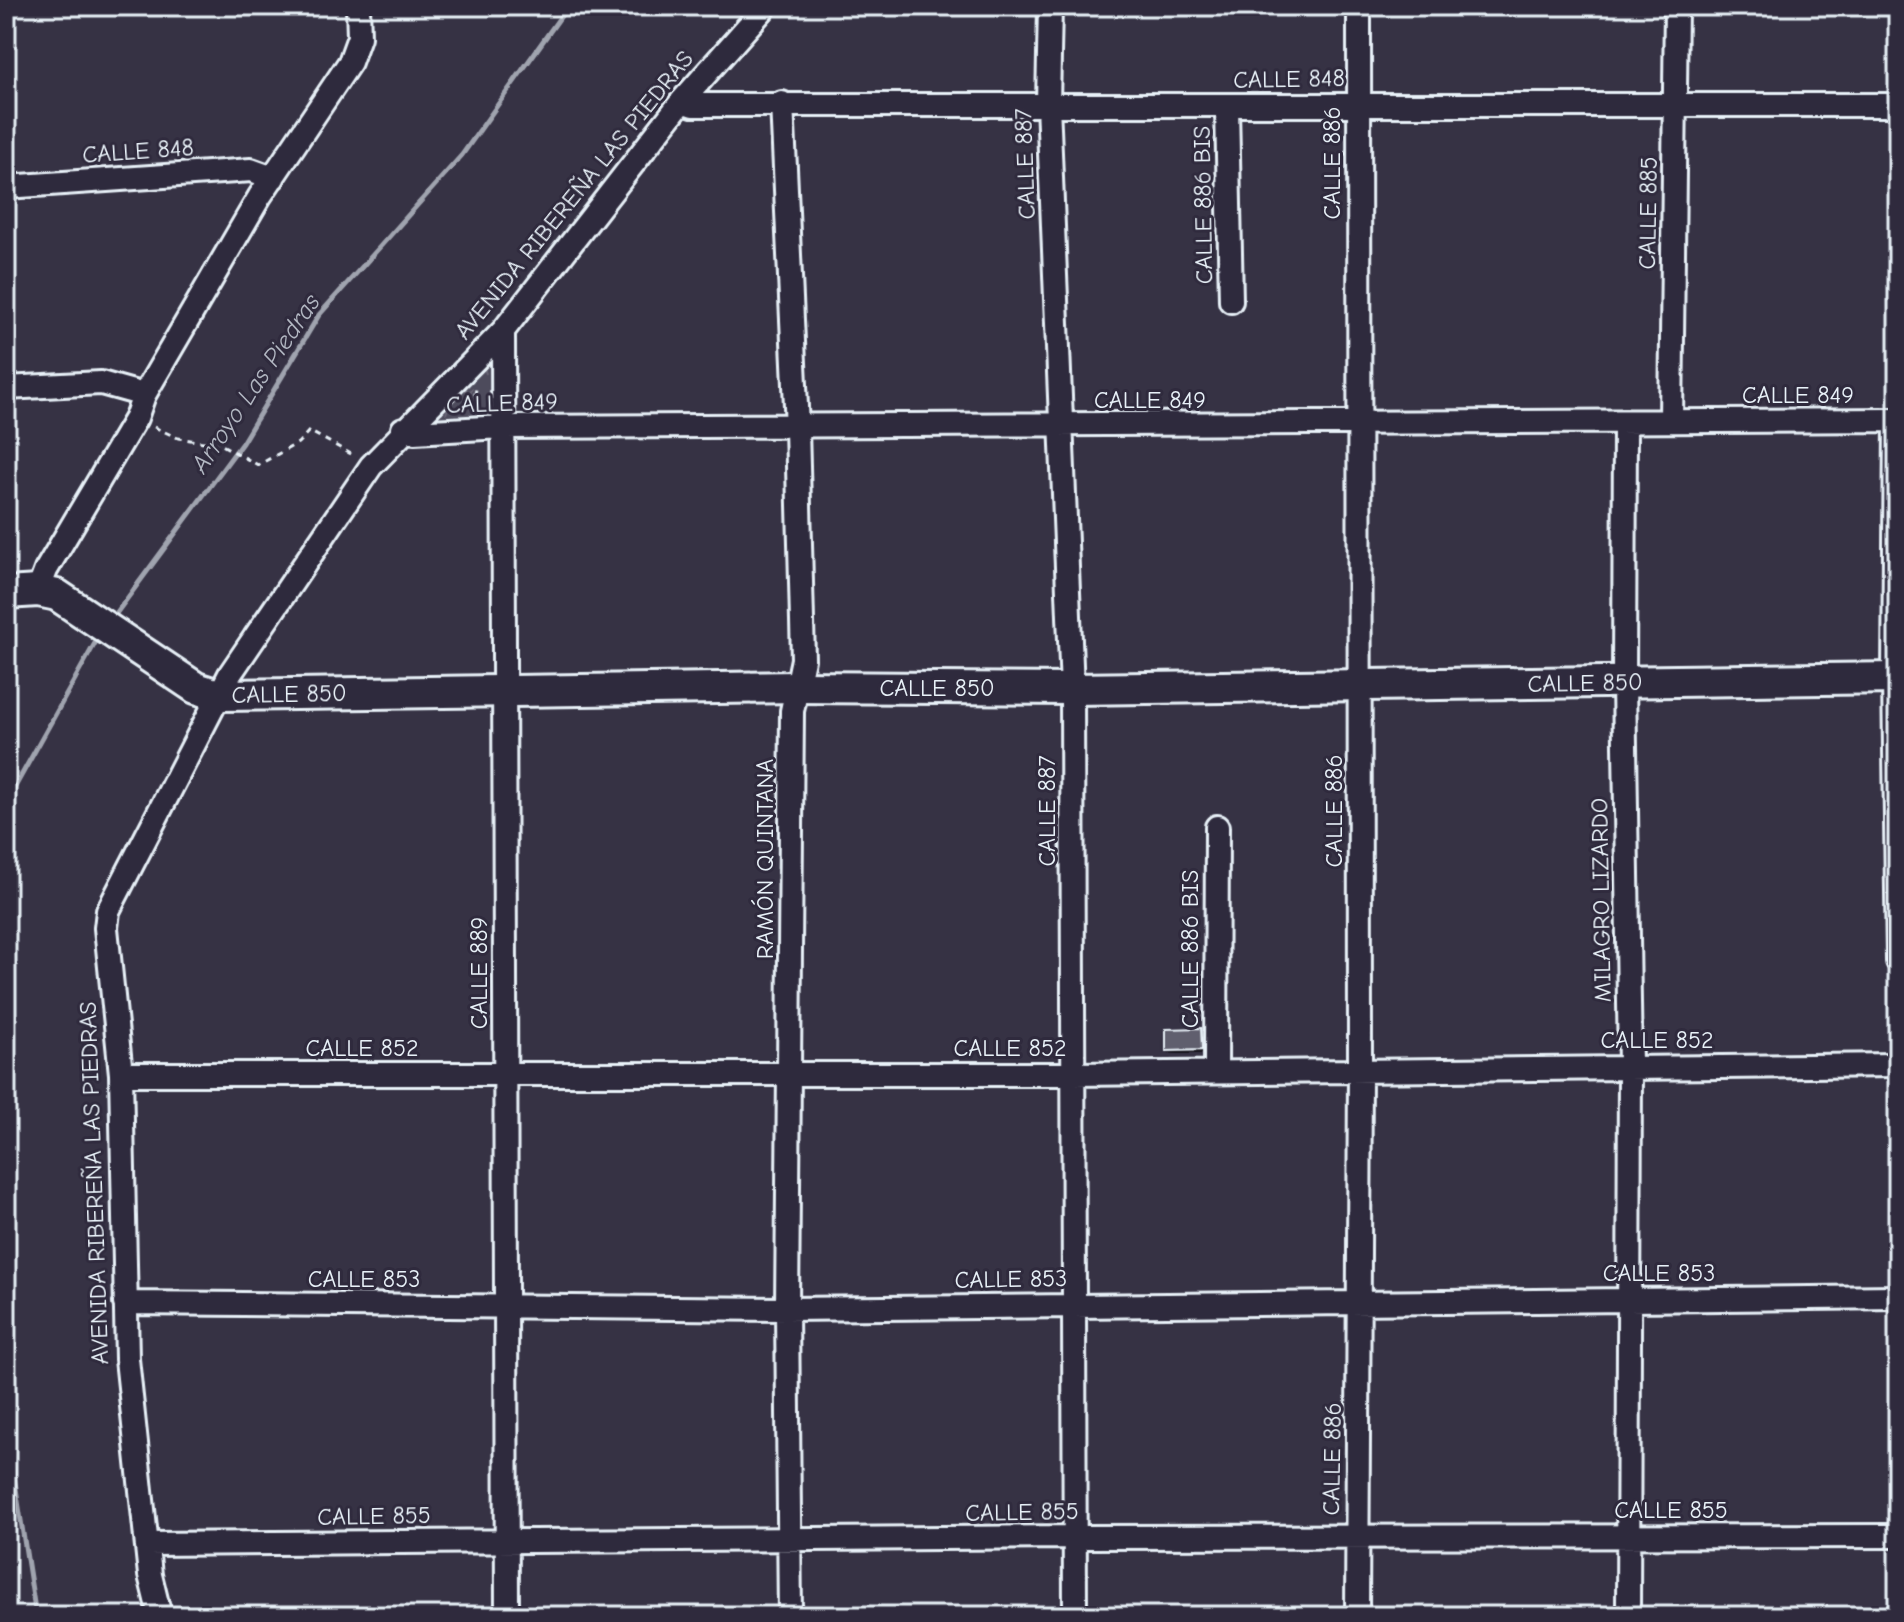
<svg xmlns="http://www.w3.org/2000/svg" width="1904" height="1622" font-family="'Comic Neue',sans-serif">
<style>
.grass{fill:url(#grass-tufts);stroke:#9a9eaa;stroke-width:2}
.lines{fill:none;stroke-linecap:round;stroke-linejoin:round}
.stream{stroke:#a0a4af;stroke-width:5}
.building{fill:#605e6e;stroke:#e8f1f8;stroke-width:2;filter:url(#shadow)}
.street-casing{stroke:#e8f1f8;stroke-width:28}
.secondary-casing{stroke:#e8f1f8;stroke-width:36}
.path{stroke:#e8f1f8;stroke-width:3;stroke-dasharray:6 6;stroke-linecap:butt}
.street{stroke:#2f2a3d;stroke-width:22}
.secondary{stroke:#2f2a3d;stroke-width:30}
.labels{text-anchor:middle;stroke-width:6;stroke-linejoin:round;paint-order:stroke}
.street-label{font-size:24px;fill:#e8f1f8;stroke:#2f2a3d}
.water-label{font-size:26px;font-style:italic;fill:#b2b7c2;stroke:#2f2a3d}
</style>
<defs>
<pattern id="grass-tufts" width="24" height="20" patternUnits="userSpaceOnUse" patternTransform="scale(2)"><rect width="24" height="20" fill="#4d4b5c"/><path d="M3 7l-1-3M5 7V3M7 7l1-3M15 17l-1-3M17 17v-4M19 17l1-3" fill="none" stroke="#676574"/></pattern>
<filter id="shadow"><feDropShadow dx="5" dy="9" stdDeviation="4" flood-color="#0009"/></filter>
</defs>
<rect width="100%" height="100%" fill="#363244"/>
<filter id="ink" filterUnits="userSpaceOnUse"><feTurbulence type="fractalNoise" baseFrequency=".0125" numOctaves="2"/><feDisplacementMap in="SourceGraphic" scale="16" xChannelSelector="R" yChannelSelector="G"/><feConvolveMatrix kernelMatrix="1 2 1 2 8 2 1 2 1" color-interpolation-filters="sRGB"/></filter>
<g filter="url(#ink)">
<path class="grass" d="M496 347V419L429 420Z"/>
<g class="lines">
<path class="stream" d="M112 619 242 443 319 315 462 155 568 6
M6 803 99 636
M6 1146 11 1196 6 1224
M6 1425 36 1616"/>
</g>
<path class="building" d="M1201 1028 1202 1050 1166 1051V1029Z"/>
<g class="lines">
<g class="street-casing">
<path id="street" d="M1050 6 1048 104 1072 689 1075 1616
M682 101 693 105H1898
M782 103 797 428 803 659 792 711 787 1309 790 1616
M1227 107 1231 301
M6 187 251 170 273 178
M503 331 507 1616
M6 388 101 383 144 395
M1671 421 1676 6
M1896 421 1894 678 1898 961
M1625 423 1624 682 1630 1066 1628 1616
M403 429 414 432 503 427 1898 420
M38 591 46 570 136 418 144 395 260 196 350 62 359 37 358 6
M1216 1072 1217 827
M121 1074H1074L1898 1065
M125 1303 787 1309 1898 1297
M147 1544 1075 1537 1898 1536
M160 1616 150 1575 127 1359 121 1074 106 928 108 911 230 674 371 466 503 331 682 101 766 6
M1357 1616 1360 1071 1359 6"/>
</g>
<g class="secondary-casing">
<path id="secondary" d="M6 593 38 591 57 595 196 688 218 695 796 687 1072 689 1898 678"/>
</g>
<path class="path" d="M466 397 474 399 476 389
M154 427 178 438 222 445 258 465 298 443 309 431 353 455"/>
<use href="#street" class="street"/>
<use href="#secondary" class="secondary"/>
</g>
</g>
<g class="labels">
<g class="street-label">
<text transform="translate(1289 79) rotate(-1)" y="8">CALLE 848</text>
<text transform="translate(138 151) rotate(-4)" y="8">CALLE 848</text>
<text transform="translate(1332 163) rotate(-90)" y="8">CALLE 886</text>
<text transform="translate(1025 164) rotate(-92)" y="8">CALLE 887</text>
<text transform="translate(574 195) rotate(-51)" y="8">AVENIDA RIBEREÑA LAS PIEDRAS</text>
<text transform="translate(1203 205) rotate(-91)" y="8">CALLE 886 BIS</text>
<text transform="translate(1648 213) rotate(-89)" y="8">CALLE 885</text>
<text x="1798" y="403">CALLE 849</text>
<text x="1150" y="408">CALLE 849</text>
<text transform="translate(502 403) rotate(-2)" y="8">CALLE 849</text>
<text transform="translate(1585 683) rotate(-1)" y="8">CALLE 850</text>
<text x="937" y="696">CALLE 850</text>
<text transform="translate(289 694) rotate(-1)" y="8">CALLE 850</text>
<text transform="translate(1047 811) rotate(-90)" y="8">CALLE 887</text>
<text transform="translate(1334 811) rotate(-90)" y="8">CALLE 886</text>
<text transform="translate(765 859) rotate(-90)" y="8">RAMÓN QUINTANA</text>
<text transform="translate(1601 900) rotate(-91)" y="8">MILAGRO LIZARDO</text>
<text transform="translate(1190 949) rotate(-90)" y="8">CALLE 886 BIS</text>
<text transform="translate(479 973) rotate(-90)" y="8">CALLE 889</text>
<text x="1657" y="1048">CALLE 852</text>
<text x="362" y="1056">CALLE 852</text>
<text x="1010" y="1056">CALLE 852</text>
<text transform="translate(94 1183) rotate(-92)" y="8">AVENIDA RIBEREÑA LAS PIEDRAS</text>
<text x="1659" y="1281">CALLE 853</text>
<text x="364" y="1287">CALLE 853</text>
<text transform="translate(1011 1279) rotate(-1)" y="8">CALLE 853</text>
<text transform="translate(1332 1459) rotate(-89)" y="8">CALLE 886</text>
<text x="1671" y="1518">CALLE 855</text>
<text transform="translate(1022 1512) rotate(-1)" y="8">CALLE 855</text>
<text transform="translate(374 1516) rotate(-1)" y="8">CALLE 855</text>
</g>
<g class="water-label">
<text transform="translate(255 383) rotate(-56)" y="9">Arroyo Las Piedras</text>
</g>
</g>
<rect width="1904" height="1622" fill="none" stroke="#2f2a3d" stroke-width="32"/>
<rect x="16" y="16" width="1872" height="1590" fill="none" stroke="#e8f1f8" stroke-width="3" filter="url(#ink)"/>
</svg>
